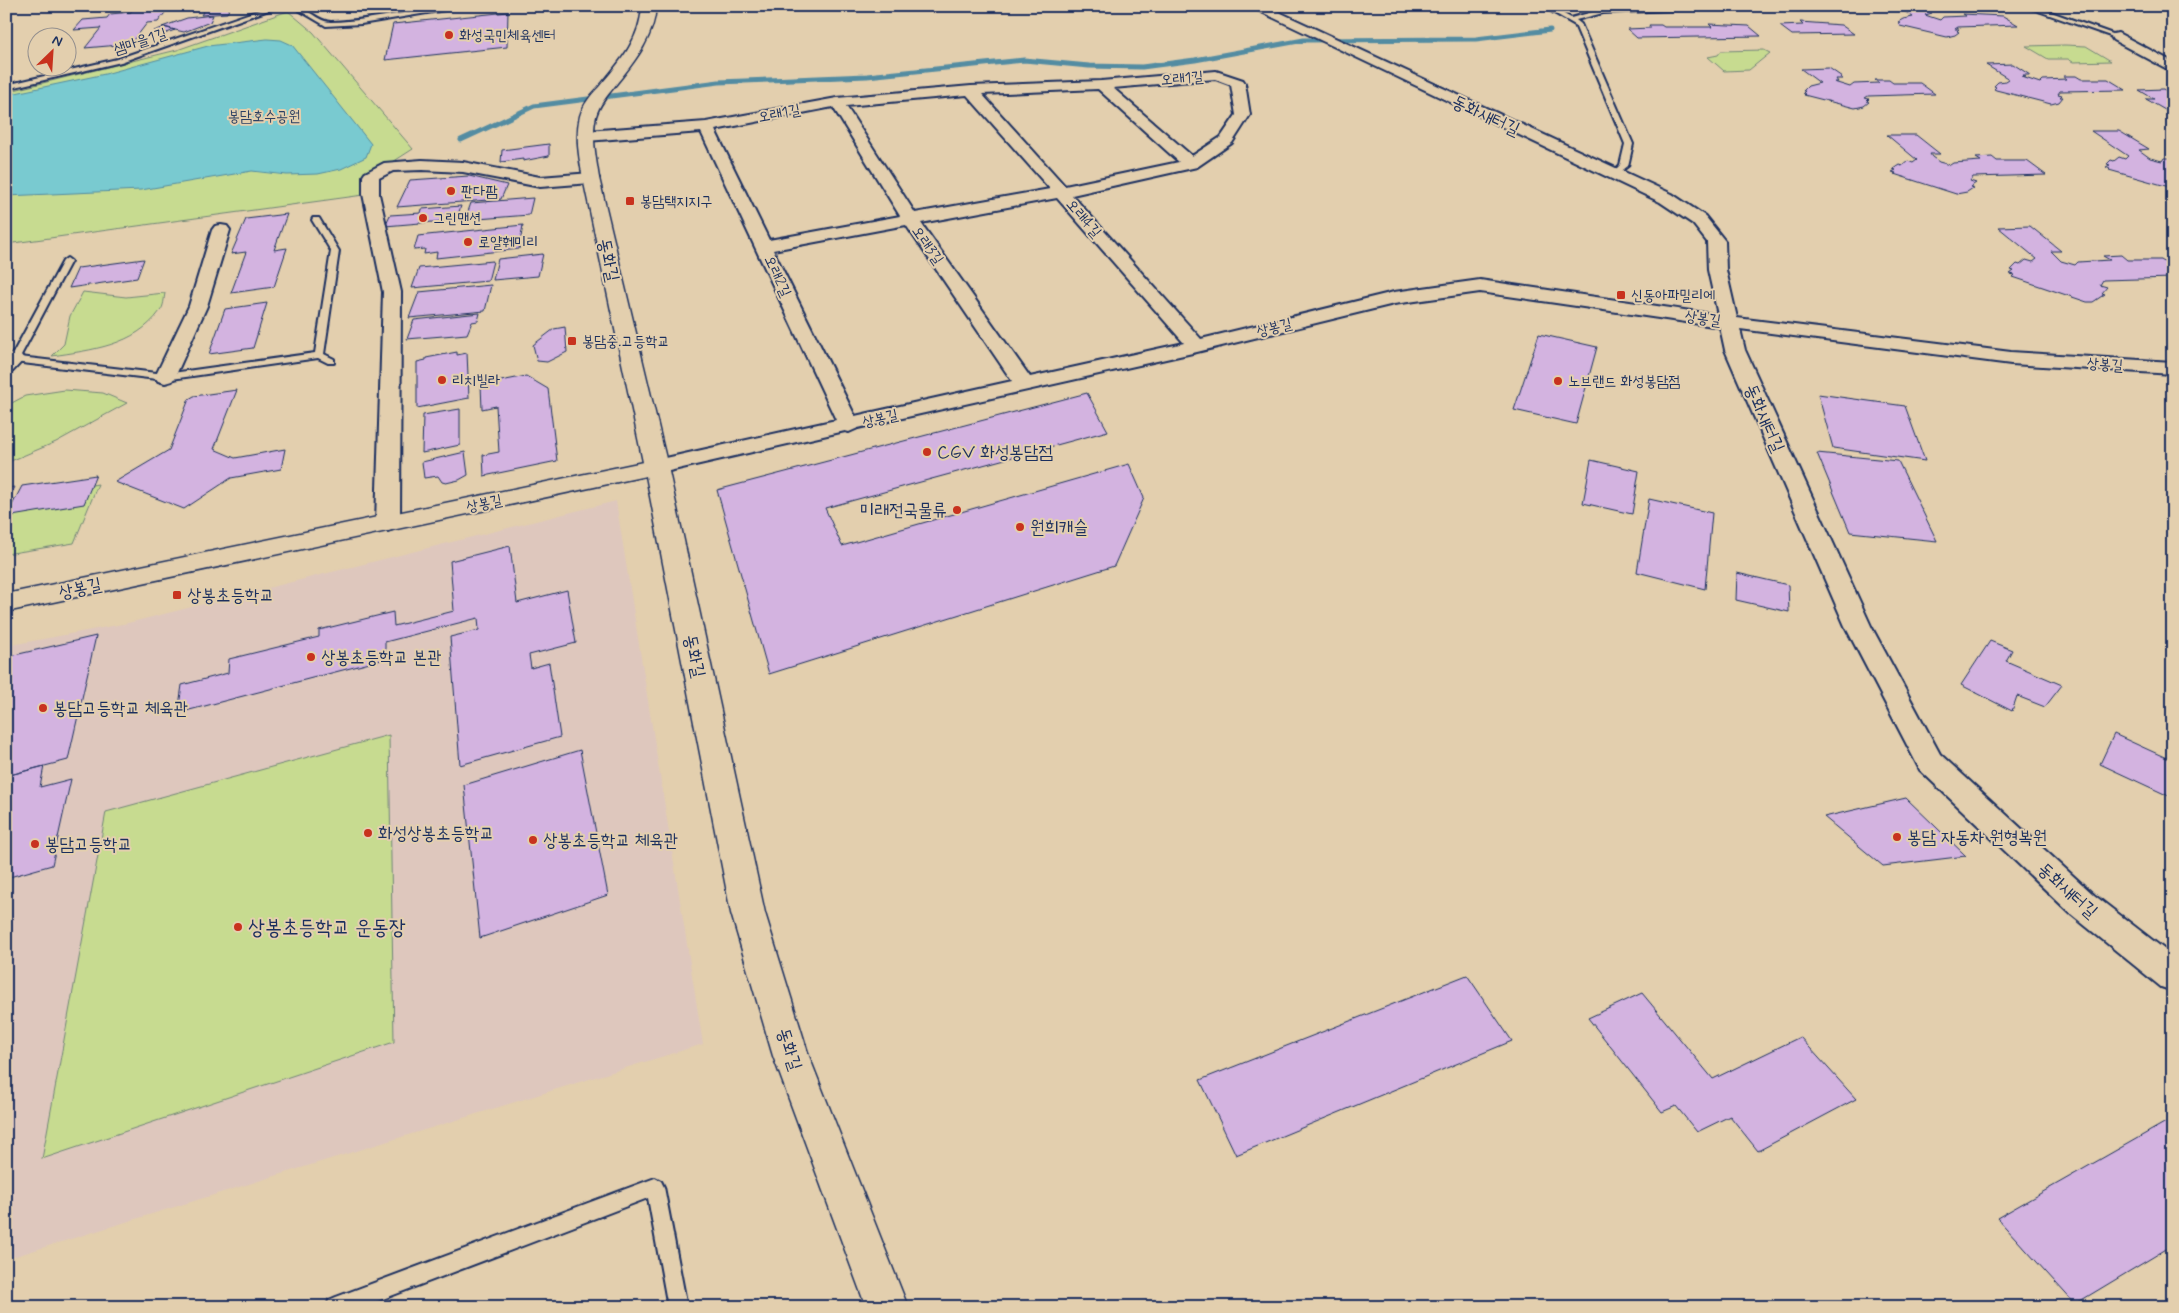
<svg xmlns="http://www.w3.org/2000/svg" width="2179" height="1313" font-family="Mynerve,'Poor Story',sans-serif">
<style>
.built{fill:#dec7bd}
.green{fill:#c7db90;stroke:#718577}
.water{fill:#79cad0;stroke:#538ca2}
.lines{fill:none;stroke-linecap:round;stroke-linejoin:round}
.stream{stroke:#538ca2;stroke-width:5}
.building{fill:#d3b3e0;stroke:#1b2f5e}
.lane-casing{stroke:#1b2f5e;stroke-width:4}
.street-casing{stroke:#1b2f5e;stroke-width:4}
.secondary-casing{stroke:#1b2f5e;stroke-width:3}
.lane{fill:#e3cfae;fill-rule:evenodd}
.street{fill:#e3cfae;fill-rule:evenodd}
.secondary{fill:#e3cfae;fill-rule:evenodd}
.poi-dot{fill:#c8321e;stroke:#e3cfae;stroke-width:2}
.labels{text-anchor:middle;stroke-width:4;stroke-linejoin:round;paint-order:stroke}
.far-poi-label{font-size:15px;fill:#1b2f5e;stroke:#e3cfae;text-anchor:start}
.far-street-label{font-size:15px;fill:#1b2f5e;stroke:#e3cfae}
.far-park-label{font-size:15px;fill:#2c4063;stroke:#e3cfae}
.street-label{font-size:18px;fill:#1b2f5e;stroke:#e3cfae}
.poi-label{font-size:18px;fill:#1b2f5e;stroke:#e3cfae;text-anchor:start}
.near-poi-label{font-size:21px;fill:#1b2f5e;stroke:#e3cfae;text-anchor:start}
</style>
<rect width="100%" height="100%" fill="#e3cfae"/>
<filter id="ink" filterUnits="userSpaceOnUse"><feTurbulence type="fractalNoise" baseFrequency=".02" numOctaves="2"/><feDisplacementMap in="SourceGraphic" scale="10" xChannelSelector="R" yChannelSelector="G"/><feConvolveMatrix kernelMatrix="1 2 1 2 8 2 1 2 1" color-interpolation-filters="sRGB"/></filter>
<g filter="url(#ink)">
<path class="built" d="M616 501 703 1044 6 1259V646L128 623Z"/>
<path class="green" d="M288 11 313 32 413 149 371 176V194L6 244V92L177 50Z
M2065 45 2086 46 2111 61 2073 62 2068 59H2048L2026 46Z
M1764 50 1770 53 1749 70 1724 71 1708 57 1718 55 1721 51Z
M83 292 126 297 165 293C164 298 164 307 160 311 135 346 91 350 52 356L64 344 70 316Z
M65 390 103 393 127 403 56 442 6 463V406L25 396Z
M98 484 74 543 6 554V516L16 498Z
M389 735 394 1042 42 1159 106 812Z"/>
<path class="water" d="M267 39 281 40 292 45 371 144 366 157 341 169 318 174 287 175 252 171 141 190 6 196V95L105 74 208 46Z"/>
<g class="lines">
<path class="stream" d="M461 140 534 106 719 82 867 76 1024 60 1089 66 1142 67 1195 60 1304 40 1476 39 1550 30"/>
</g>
<path class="building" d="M136 6H170L158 22 147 23 131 44 85 48 101 28 74 30 83 20 107 18 110 14 131 12Z
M207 6H231L227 13 201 15Z
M1896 6H1922L1932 13 1925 15 1940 20 1943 17 1966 16 1962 14 2003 16 2018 25 1958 27 1955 29H1959L1957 31 1959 32 1955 35 1947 37 1900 26 1898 24 1900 23 1898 22 1903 19 1913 17Z
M508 12 507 47 385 60 393 24Z
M213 15 210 22 184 32 162 27 187 18Z
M1800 22 1841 25 1854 34 1792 35 1780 26 1803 25Z
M1709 24 1749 26 1761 36 1637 38 1627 29 1651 28 1649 25H1661L1664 27H1712Z
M165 27 175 30 164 34 154 31Z
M2013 64 2030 75H2023L2026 77H2022L2040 83 2043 80 2067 79 2063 76H2076L2081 79H2108L2126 90 2060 91 2058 94 2062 95 2060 97H2063L2059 102 2051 104 1996 90 1994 89 1996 87 1994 86 1998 82 2006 81 2009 79 1986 65Z
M1829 68 1842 77H1840L1843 79H1836L1838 82H1834L1850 87 1854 84 1879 83 1875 80H1889L1893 83H1920L1935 94 1868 96 1865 98 1869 99 1867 101 1869 102 1864 106 1855 108 1804 95 1805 94 1803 93 1805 91H1803L1808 86 1820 83 1801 69Z
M2163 89 2173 95V110H2165L2146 99H2154L2139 90Z
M2091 131H2119L2149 149 2139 150 2150 158 2162 161 2164 158H2173V188L2109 170 2110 169 2106 167 2110 165 2107 164 2111 160 2114 161 2119 157 2125 159 2128 156Z
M1887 135H1916L1940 154H1930L1932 157 1939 162 1950 165 1953 163 1981 161 1976 158 1992 157 1997 161H2027L2046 175 1973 177 1970 181 1976 183 1970 187 1973 188 1967 192 1956 194 1894 174 1896 173 1892 172 1896 170 1893 169 1899 165 1902 166 1908 161 1913 163 1917 160Z
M549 144V156L523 161V159L501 162 502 150Z
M469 176 507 185 501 199 397 207 410 180Z
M533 198 529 215 465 220 471 203Z
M461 206 456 220 385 226 390 215 421 213 422 209Z
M287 214 274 250 287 248 274 287 231 293 246 252 231 254 246 219Z
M523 225 519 249 436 258 437 252 424 254 425 249 414 250 418 236Z
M2030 226 2061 251H2051L2061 261 2075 265 2078 262 2110 260 2103 256 2121 255 2127 260H2161L2173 268V278L2103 280 2100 285 2107 287 2102 293 2105 294 2093 302H2087L2013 277 2015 275 2010 274 2014 271 2011 270 2017 264 2020 265 2026 260 2033 262 2037 259 1998 227Z
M543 254 538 276 493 280 498 259Z
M144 259 137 278 69 288 78 268Z
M493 261 488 281 412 288 419 268Z
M491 285 485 311 409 318 419 292Z
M267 303 253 348 209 354 225 309Z
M480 313 478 321 472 322 467 334 407 339 414 320Z
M565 327 567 352 547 362 537 361 533 345 554 329Z
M1539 334 1597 347 1576 424 1514 410Z
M457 352V355L467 353 469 398 417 408V362L426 360V358Z
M526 376 548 389 557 461 484 476 483 455 499 452 496 406 482 409 481 385Z
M237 390 214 449 235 458 285 449 281 469 231 478 184 509 115 482 169 450 189 399 194 396Z
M1087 393 1108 431 825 508 842 546 1129 464 1144 498 1114 566 769 674 717 490Z
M1818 394 1905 406 1925 461 1833 448Z
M460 409V445L422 453 423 415Z
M465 452 468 475 459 480 446 483 442 482 438 476 424 478 422 462Z
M1817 453 1898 461 1937 541 1850 532Z
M1591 460 1639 471 1632 514 1583 503Z
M96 475 84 504 6 517 22 486Z
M15 487 6 504V488Z
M1649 499 1712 513 1705 589 1637 572Z
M510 546 517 603 567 590 576 643 529 655 531 668 549 663 560 737 460 765 450 637 479 630 478 618 385 642V659L178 713 182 685 228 673 229 659 319 637V630L393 612 394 626 454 611 450 561Z
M1737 573 1788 585 1789 612 1736 600Z
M96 636 68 760 6 776V657Z
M1990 641 2012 650 2006 661 2062 685 2045 707 2017 696 2012 711 1961 685Z
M2114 734 2173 761V798L2100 764Z
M580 750 608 895 480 938 464 785Z
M44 766 40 787 71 779 52 865 6 878V776Z
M1906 798 1966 856 1883 866 1824 817Z
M1467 975 1512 1041 1236 1155 1200 1080Z
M1642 993 1713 1079 1800 1037 1856 1099 1758 1151 1730 1116 1697 1132 1676 1106 1662 1112 1588 1018Z
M2173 1118V1245L2075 1304 1997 1218Z"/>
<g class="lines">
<g class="lane-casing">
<path id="lane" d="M271 6H280L121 62 6 89V85L117 59Z
M292 6C307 6 317 22 331 22 377 21 422 6 469 6L361 24 326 26Z
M1542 6H1550L1571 18 1603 9 1758 6 1603 13 1576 20 1581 24 1633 144 1628 166 1615 176 1611 174 1620 165 1625 144 1575 25Z
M2024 6H2034L2121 37 2116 38Z
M313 218H319L339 251 324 354 334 359V363H328L318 358 165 380 14 362 6 363V357H11L63 261 67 258 71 261 20 357 165 374 315 353 331 251 312 220Z
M655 1178 661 1181 664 1187 687 1307H668L648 1198 362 1307H327L329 1300 336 1297Z"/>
</g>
<g class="street-casing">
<path id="street" d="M1249 6H1266L1672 194 1705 216 1725 241 1726 270 1737 318 2011 352 2173 362V374L2011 364 1740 329 1745 350 1871 626 1940 754 2094 895 2173 956V991L2161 987 2072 915 1920 770 1845 626 1725 350 1720 327 1480 292 1394 304 1197 352 858 428 849 432 845 431 656 474 648 472 645 467 648 462 836 420 701 132 587 141 582 139 579 136 582 133 587 131 706 122 837 98 971 86 1101 81 1216 71 1243 80 1245 83 1250 115 1232 143 1197 167 1072 195 1201 339 1394 292 1480 280 1718 315 1708 270 1707 242 1693 224 1660 202ZM1215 79 1231 85 1236 115 1221 137 1192 156 1113 88ZM1098 89 1179 162 1065 186 982 94ZM967 95 1050 189 915 213 846 106ZM833 107 900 216 769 240 715 130ZM1057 198 1184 343 1030 377 921 223ZM906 225 1012 381 855 416 773 250Z
M2118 33 2173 62V72L2113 40 2111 37 2113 34Z
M422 160 463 162 540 177 591 173 597 175 599 178 597 181 591 183 540 187 463 172 422 170 393 171 379 178V194L401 292 400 523 396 528 388 531 380 528 376 523 383 292 363 194V176L365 173 384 163Z
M221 225 227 226 230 230 207 306 175 377 172 381 165 383 158 381 155 377 189 306 212 230 215 226Z
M14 353 21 355 24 359 13 371 6 373V355Z"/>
</g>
<g class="secondary-casing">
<path id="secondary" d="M642 6H656C654 39 634 62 614 87 607 96 599 105 596 116 591 136 596 158 599 178L668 467 765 913 809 1056 908 1307H866L773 1056 731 913 646 476 6 612V594L643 462 583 178C579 158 575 136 580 116 583 105 591 95 599 87 620 62 640 40 642 6Z"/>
</g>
<use href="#lane" class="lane"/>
<use href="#street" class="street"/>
<use href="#secondary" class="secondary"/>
</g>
</g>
<g class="poi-dot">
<circle cx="449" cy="35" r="5"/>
<circle cx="451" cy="191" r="5"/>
<rect x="625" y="196" width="10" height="10" rx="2.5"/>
<circle cx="423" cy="218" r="5"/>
<circle cx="468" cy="242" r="5"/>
<rect x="1616" y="290" width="10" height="10" rx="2.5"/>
<rect x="567" y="336" width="10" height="10" rx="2.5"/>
<circle cx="442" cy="380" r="5"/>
<circle cx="1558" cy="381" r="5"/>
<circle cx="927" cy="452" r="5"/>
<circle cx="957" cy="510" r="5"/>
<circle cx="1020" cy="527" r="5"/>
<rect x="172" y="590" width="10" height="10" rx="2.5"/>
<circle cx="311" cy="657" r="5"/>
<circle cx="43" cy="708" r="5"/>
<circle cx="368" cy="833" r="5"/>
<circle cx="1897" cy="837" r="5"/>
<circle cx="533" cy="840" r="5"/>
<circle cx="35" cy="844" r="5"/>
<circle cx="238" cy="927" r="5"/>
</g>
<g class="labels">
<g class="far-poi-label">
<text x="459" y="40">화성국민체육센터</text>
<text x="461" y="196">판다팜</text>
<text x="640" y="206">봉담택지지구</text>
<text x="433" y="223">그린맨션</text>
<text x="478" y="247">로얄훼미리</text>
<text x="1631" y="300">신동아파밀리에</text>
<text x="582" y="346">봉담중.고등학교</text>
<text x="452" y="385">리치빌라</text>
<text x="1568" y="386">노브랜드 화성봉담점</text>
</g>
<g class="far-street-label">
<text transform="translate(140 41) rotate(-18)" y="5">샘마을1길</text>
<text transform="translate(1182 78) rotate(-5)" y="5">오래1길</text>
<text transform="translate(779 113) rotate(-11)" y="5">오래1길</text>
<text transform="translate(1084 218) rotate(49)" y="5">오래4길</text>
<text transform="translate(928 245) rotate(55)" y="5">오래3길</text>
<text transform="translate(778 276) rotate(65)" y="5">오래2길</text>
<text transform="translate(1703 318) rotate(8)" y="5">상봉길</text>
<text transform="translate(1274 327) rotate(-14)" y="5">상봉길</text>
<text transform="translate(2105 364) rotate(4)" y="5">상봉길</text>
<text transform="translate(880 418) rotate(-13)" y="5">상봉길</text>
<text transform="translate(484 503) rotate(-12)" y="5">상봉길</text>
</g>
<g class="far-park-label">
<text x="264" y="121">봉담호수공원</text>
</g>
<g class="street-label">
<text transform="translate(1486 115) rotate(25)" y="6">동화새터길</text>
<text transform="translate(609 260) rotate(78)" y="6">동화길</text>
<text transform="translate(1765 418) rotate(66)" y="6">동화새터길</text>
<text transform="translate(80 588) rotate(-12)" y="6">상봉길</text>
<text transform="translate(695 656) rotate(78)" y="6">동화길</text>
<text transform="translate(2068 890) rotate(42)" y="6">동화새터길</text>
<text transform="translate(790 1049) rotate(72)" y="6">동화길</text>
</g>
<g class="poi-label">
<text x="937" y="458">CGV 화성봉담점</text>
<text x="947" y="516" text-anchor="end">미래전국물류</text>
<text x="1030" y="533">원희캐슬</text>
<text x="187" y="601">상봉초등학교</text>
<text x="321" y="663">상봉초등학교 본관</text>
<text x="53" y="714">봉담고등학교 체육관</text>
<text x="378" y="839">화성상봉초등학교</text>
<text x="1907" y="843">봉담 자동차 원형복원</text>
<text x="543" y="846">상봉초등학교 체육관</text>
<text x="45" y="850">봉담고등학교</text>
</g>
<g class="near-poi-label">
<text x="248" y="934">상봉초등학교 운동장</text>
</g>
</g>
<rect width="2179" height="1313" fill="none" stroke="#e3cfae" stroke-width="25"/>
<rect x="12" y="12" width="2154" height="1288" fill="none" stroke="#1b2f5e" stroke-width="2" filter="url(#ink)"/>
<g transform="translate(52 52) rotate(25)"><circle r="24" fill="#e3cfae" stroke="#938f8e"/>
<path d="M0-4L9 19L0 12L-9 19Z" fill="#c8321e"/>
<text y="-8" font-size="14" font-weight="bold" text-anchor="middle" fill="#1b2f5e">N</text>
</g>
</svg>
